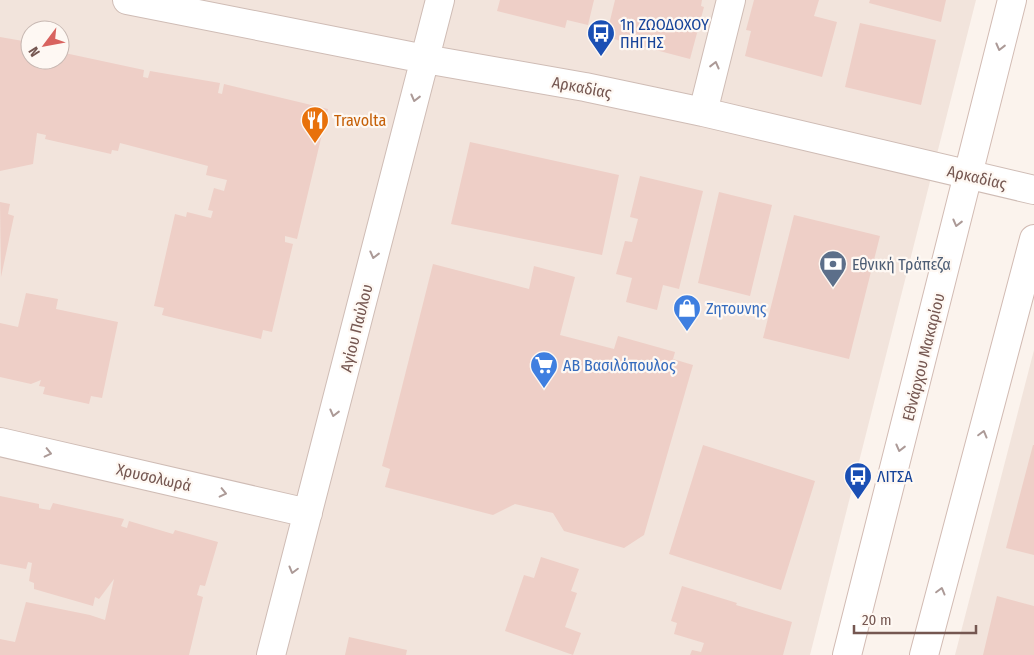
<svg xmlns="http://www.w3.org/2000/svg" width="1034" height="655" font-family="'Fira Sans Condensed',sans-serif">
<style>
.residential{fill:#f2e4dc;fill-rule:evenodd}
.building{fill:#eecfc7}
.lines{fill:none;stroke-linecap:round;stroke-linejoin:round}
.minor-casing{stroke:#cfbcb5;stroke-width:30}
.secondary-casing{stroke:#d2bbb3;stroke-width:30}
.minor{stroke:#fff;stroke-width:28}
.secondary{stroke:#fff;stroke-width:28}
.oneway{stroke:#ac9a97}
.labels{text-anchor:middle;stroke-width:4.5;stroke-linejoin:round;paint-order:stroke}
.transit-label{font-size:16px;fill:#164399;stroke:#fef8f3;text-anchor:start}
.street-label{font-size:16px;fill:#755751;stroke:#fef8f3}
.food-label{font-size:16px;fill:#c56008;stroke:#fef8f3;text-anchor:start}
.service-label{font-size:16px;fill:#4e5e75;stroke:#fef8f3;text-anchor:start}
.shop-label{font-size:16px;fill:#366cbe;stroke:#fef8f3;text-anchor:start}
</style>
<rect width="100%" height="100%" fill="#fbf3ed"/>
<path class="residential" d="M0 0H976L810 655H0ZM30 30H60V60H30Z
M1034 350V655H955Z"/>
<path class="building" d="M500 0H594L588 25 567 20 565 28 497 11Z
M615 0H702L701 6 704 7 690 59 606 37Z
M754 0H819L814 16 837 22 822 77 745 56 751 31 746 30Z
M870 0H946L941 22 869 3Z
M860 23 936 40 921 105 845 87Z
M0 37 23 41 22 45 30 47V60H60V52L144 70 143 77 148 78 150 71 220 83 218 93 222 94 224 84 328 109 297 239 285 236V242L293 244 272 332 263 330 261 339 162 315 164 308 154 306 175 214 186 217 187 212 211 218 213 211 208 210 214 188 224 191 227 180 206 175 208 166 120 143 118 151 112 150 111 154 45 139 46 135 37 133 33 164 0 171Z
M470 142 619 175 602 255 451 224Z
M640 176 703 191 679 289 663 285 657 310 626 302 632 278 616 274 625 241 632 242 638 219 630 217Z
M719 192 772 205 750 296 698 283Z
M0 202 10 204 8 214 14 216 1 277Z
M794 215 880 236 849 359 763 338Z
M433 264 529 289 534 266 575 277 560 335 614 349 618 336 675 352 673 359 693 365 644 535 624 548 564 531 553 513 515 504 493 515 385 487 390 469 382 466Z
M26 293 58 299 56 309 118 322 102 398 91 396 89 404 43 394 45 387 39 386 41 380 31 384 0 377V323L18 327Z
M703 445 815 481 781 590 669 554Z
M1033 445H1034V555L1006 548Z
M0 496 39 504V508L43 509 50 510 53 503 124 519 121 526 127 528 129 521 173 534 175 530 218 542 205 586 200 585 197 595 203 597 189 655H0V639L15 642 26 602 90 615 105 620 114 579 99 599 95 597 93 606 34 589V583L29 581 32 563 28 562 26 569 0 564Z
M541 557 579 569 571 591 577 593 565 627 581 633 573 655 505 631 524 575 534 578Z
M682 586 737 603 736 605 792 622 783 655H690L692 650 701 652 704 643 674 634 677 623 671 621Z
M997 596 1034 606V655H983Z
M349 637 407 650 406 655H345Z"/>
<g class="lines">
<g class="minor-casing">
<path id="minor" d="M127 0 425 59 585 87 703 112 1034 190
M703 112 731 0
M0 442 308 513
M271 655 440 0"/>
</g>
<g class="secondary-casing">
<path id="secondary" d="M847 655 1012 0
M924 655 1034 239"/>
</g>
<use href="#minor" class="minor"/>
<use href="#secondary" class="secondary"/>
</g>
<defs><path id="oneway-chevron" d="M-2-3.5L2.5 0L-2 3.5" fill="none" stroke-width="1.6" stroke-linecap="round" stroke-linejoin="round" transform="scale(1.25)"/></defs>
<g class="oneway">
<use href="#oneway-chevron" transform="translate(1000 47) rotate(104)"/>
<use href="#oneway-chevron" transform="translate(715 65) rotate(-76)"/>
<use href="#oneway-chevron" transform="translate(415 98) rotate(104)"/>
<use href="#oneway-chevron" transform="translate(957 223) rotate(104)"/>
<use href="#oneway-chevron" transform="translate(374 255) rotate(104)"/>
<use href="#oneway-chevron" transform="translate(334 413) rotate(104)"/>
<use href="#oneway-chevron" transform="translate(983 434) rotate(-75)"/>
<use href="#oneway-chevron" transform="translate(900 448) rotate(104)"/>
<use href="#oneway-chevron" transform="translate(48 453) rotate(13)"/>
<use href="#oneway-chevron" transform="translate(223 493) rotate(13)"/>
<use href="#oneway-chevron" transform="translate(293 570) rotate(105)"/>
<use href="#oneway-chevron" transform="translate(941 591) rotate(-75)"/>
</g>
<defs>
<g id="bus-pin" transform="scale(1.4375)"><path d="M0 17L-7.5 6A9.5 9.5 0 1 1 7.5 6Z" fill="#1a4fb4" stroke="#fef8f3"/><path d="M-5-6H5V4H4V6H2V4H-2V6H-4V4H-5ZM-3.5-4V0h7V-4ZM-3.5 1.2v1.5H-2V1.2ZM2 1.2v1.5H3.5V1.2Z" fill="#fff"/></g>
<g id="restaurant-pin" transform="scale(1.4375)"><path d="M0 17L-7.5 6A9.5 9.5 0 1 1 7.5 6Z" fill="#e8710a" stroke="#fef8f3"/><path d="M-5-6h1v4h1v-4h1v4h1v-4h1v5L-1.5 .5V6h-2V.5L-5-1ZM5-6V6H3V1.5H1.5Q1.5-4 5-6Z" fill="#fff"/></g>
<g id="bank-pin" transform="scale(1.4375)"><path d="M0 17L-7.5 6A9.5 9.5 0 1 1 7.5 6Z" fill="#5c6f8a" stroke="#fef8f3"/><path d="M-6-4H6V4H-6ZM0-2.3a2.3 2.3 0 1 0 0 4.6a2.3 2.3 0 1 0 0-4.6Z" fill="#fff"/></g>
<g id="shop-pin" transform="scale(1.4375)"><path d="M0 17L-7.5 6A9.5 9.5 0 1 1 7.5 6Z" fill="#3f7fe0" stroke="#fef8f3"/><path d="M-5-2.5h2.3a2.7 3.5 0 0 1 5.4 0H5L5.5 6h-11ZM-1.5-2.5h3a1.5 2.3 0 0 0-3 0Z" fill="#fff"/></g>
<g id="supermarket-pin" transform="scale(1.4375)"><path d="M0 17L-7.5 6A9.5 9.5 0 1 1 7.5 6Z" fill="#3f7fe0" stroke="#fef8f3"/><path d="M-6-5.5h2.5l.6 2H6L4.5 2H-2.5L-4.4-4H-6ZM-1.5 3.2a1.3 1.3 0 1 0 .1 0ZM3 3.2a1.3 1.3 0 1 0 .1 0Z" fill="#fff"/></g>
</defs>
<g fill-rule="evenodd">
<use href="#bus-pin" x="601" y="33"/>
<use href="#restaurant-pin" x="315" y="120"/>
<use href="#bank-pin" x="833" y="264"/>
<use href="#shop-pin" x="687" y="308"/>
<use href="#supermarket-pin" x="544" y="365"/>
<use href="#bus-pin" x="858" y="476"/>
</g>
<g class="labels">
<g class="transit-label">
<text x="620" y="30">1η ΖΩΟΔΟΧΟΥ<tspan x="620" dy="18">ΠΗΓΗΣ</tspan></text>
<text x="877" y="482">ΛΙΤΣΑ</text>
</g>
<g class="street-label">
<text transform="translate(582 87) rotate(11)" y="6">Αρκαδίας</text>
<text transform="translate(977 177) rotate(13)" y="6">Αρκαδίας</text>
<text transform="translate(356 328) rotate(-76)" y="6">Αγίου Παύλου</text>
<text transform="translate(923 357) rotate(-76)" y="6">Εθνάρχου Μακαρίου</text>
<text transform="translate(154 477) rotate(13)" y="6">Χρυσολωρά</text>
</g>
<g class="food-label">
<text x="334" y="126">Travolta</text>
</g>
<g class="service-label">
<text x="852" y="270">Εθνική Τράπεζα</text>
</g>
<g class="shop-label">
<text x="706" y="314">Ζητουνης</text>
<text x="563" y="371">ΑΒ Βασιλόπουλος</text>
</g>
</g>
<g transform="translate(45 45) rotate(238)"><circle r="24" fill="#fef8f3" stroke="#c7b8b2"/>
<path d="M0-4L9 19L0 12L-9 19Z" fill="#d8635f"/>
<text y="-8" font-size="14" font-weight="bold" text-anchor="middle" fill="#755751">N</text>
</g>
<path d="M854 625v8h122v-8" fill="none" stroke="#755751" stroke-width="2.5"/>
<text x="862" y="625" font-size="15" fill="#755751" stroke="#fef8f3" stroke-width="4" paint-order="stroke">20 m</text>
</svg>
